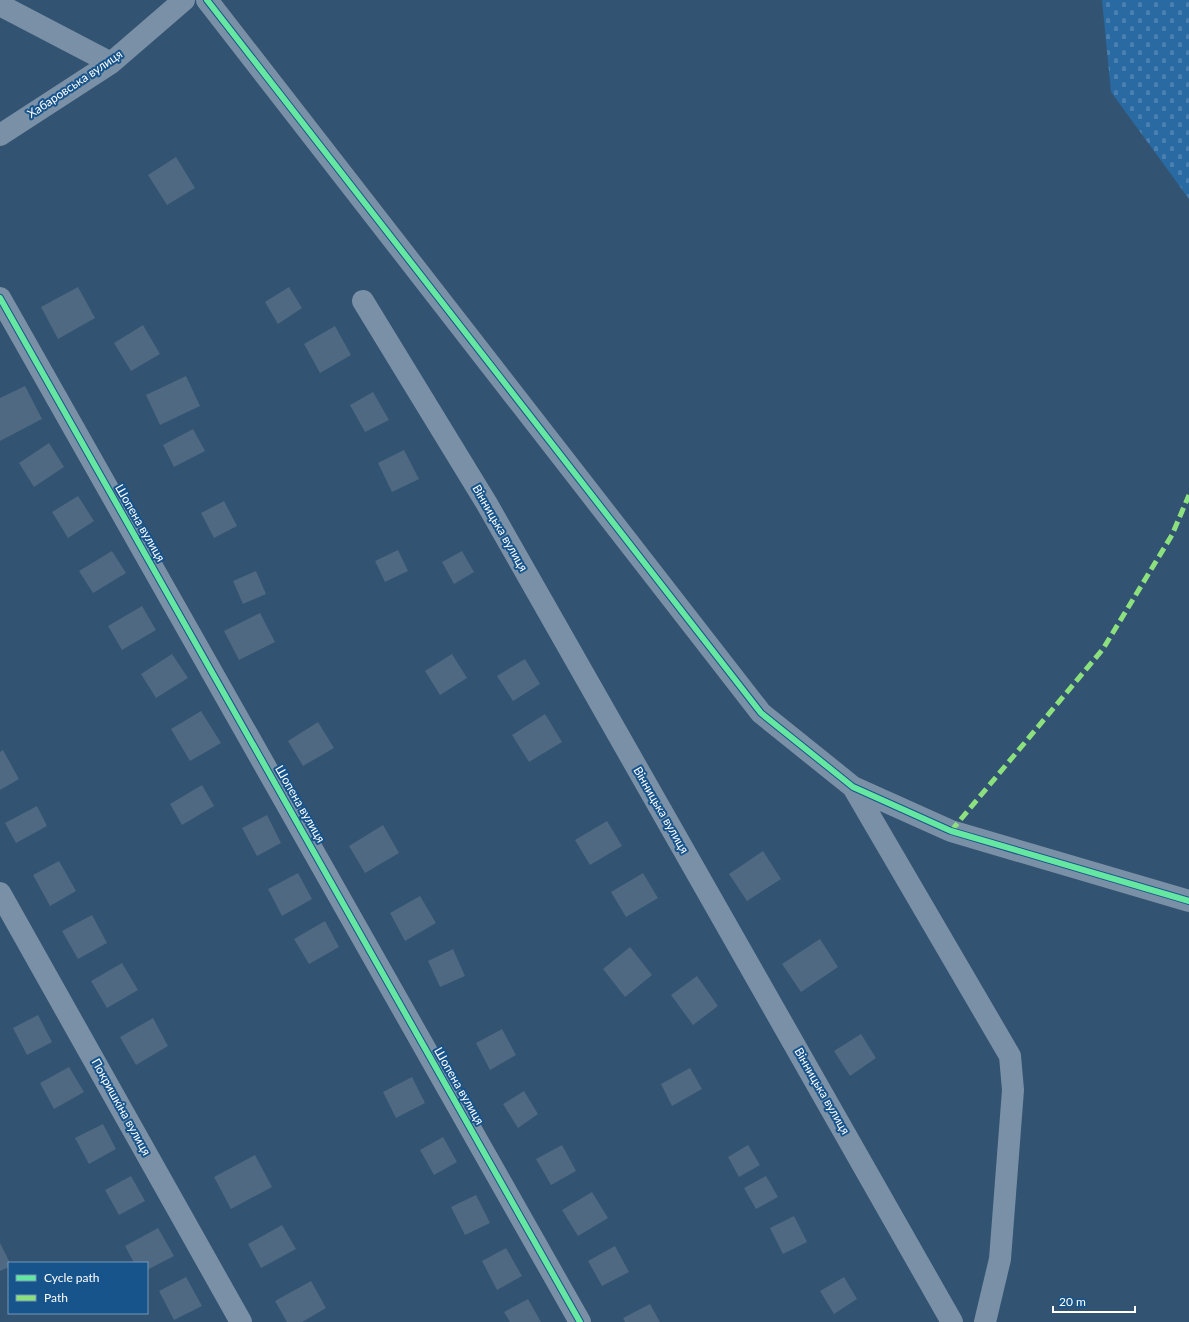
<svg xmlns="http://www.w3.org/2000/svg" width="1189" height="1322" font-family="Lato,sans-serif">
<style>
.cemetery{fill:url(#cemetery-stones)}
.building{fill:#4e6981}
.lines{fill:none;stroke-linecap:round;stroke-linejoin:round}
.minor{stroke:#7990a6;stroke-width:22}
.quiet{stroke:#8de07e;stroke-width:5;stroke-dasharray:10 5;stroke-linecap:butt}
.cycleway-casing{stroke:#17548c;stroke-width:8}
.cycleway{stroke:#66e7a1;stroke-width:6}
.labels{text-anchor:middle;stroke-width:4;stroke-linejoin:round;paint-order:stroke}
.street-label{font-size:12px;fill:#fff;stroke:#17548c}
</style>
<defs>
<pattern id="cemetery-stones" width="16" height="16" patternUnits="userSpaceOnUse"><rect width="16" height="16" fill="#2a6aa2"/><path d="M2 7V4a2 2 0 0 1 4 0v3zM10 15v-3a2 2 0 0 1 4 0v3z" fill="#4a80b0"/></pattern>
</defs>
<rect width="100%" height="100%" fill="#325371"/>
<path class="cemetery" d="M1102 0H1189V199L1111 92Z"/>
<path class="building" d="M176 157 195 188 167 205 148 175Z
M78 287 95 318 58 339 41 307Z
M289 287 302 308 278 324 265 302Z
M143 325 160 354 131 371 114 343Z
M335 326 351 355 320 373 304 344Z
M186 376 200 406 160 425 146 395Z
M25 386 42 419 0 441V398Z
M373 392 389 420 365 432 350 405Z
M193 429 205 451 174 467 163 445Z
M49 443 64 467 34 487 19 463Z
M404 450 419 479 392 492 378 463Z
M78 496 94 521 68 538 52 512Z
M224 501 237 526 214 538 201 513Z
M398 550 408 571 385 582 375 561Z
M112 551 126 573 93 593 79 571Z
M462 551 474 572 454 584 442 562Z
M256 571 266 594 243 604 233 581Z
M142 606 156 630 122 650 108 626Z
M260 613 275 642 239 660 224 631Z
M172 654 188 678 156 698 141 674Z
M452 654 467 678 440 695 425 671Z
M525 659 540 684 513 701 497 676Z
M201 711 221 743 190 761 171 729Z
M545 714 562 742 529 762 512 735Z
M318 722 334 748 303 766 288 741Z
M3 750 19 779 0 790V752Z
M202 785 214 806 182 825 170 804Z
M37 806 47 826 16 843 5 823Z
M267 815 281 843 257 856 242 828Z
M607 821 622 846 590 865 575 840Z
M383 825 399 853 365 873 349 846Z
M763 851 781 879 747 901 729 874Z
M59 861 76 891 50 906 33 875Z
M298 873 312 899 282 916 268 889Z
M643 873 658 898 626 917 611 892Z
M420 896 436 923 405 941 390 913Z
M92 915 107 943 78 959 62 931Z
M325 921 339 947 309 964 294 939Z
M820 939 838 967 801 992 782 964Z
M630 947 652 975 625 997 603 969Z
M453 949 465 976 440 987 428 961Z
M122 963 138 990 107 1008 91 981Z
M697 976 718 1006 693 1025 671 995Z
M38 1015 52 1042 27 1055 13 1028Z
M153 1018 168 1046 136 1065 120 1037Z
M502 1029 516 1055 490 1070 476 1043Z
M861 1034 876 1058 850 1076 834 1051Z
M69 1067 84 1092 54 1109 40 1083Z
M690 1068 702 1089 672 1106 661 1084Z
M412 1077 425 1103 396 1118 383 1092Z
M524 1091 538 1114 518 1128 503 1104Z
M103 1124 116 1149 89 1164 75 1138Z
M443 1137 457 1162 434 1175 420 1150Z
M562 1145 576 1171 551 1185 536 1159Z
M748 1145 760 1165 739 1177 728 1157Z
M255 1155 272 1187 231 1209 214 1177Z
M131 1176 145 1201 119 1215 105 1190Z
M766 1176 778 1197 756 1209 744 1188Z
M592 1192 608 1218 578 1236 562 1210Z
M476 1195 490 1223 465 1235 451 1207Z
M794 1216 807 1242 783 1254 770 1228Z
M282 1225 296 1249 261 1268 248 1244Z
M158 1228 174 1256 147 1270V1263H134L125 1246Z
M0 1243 10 1263 9 1267 0 1271Z
M615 1246 629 1272 602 1286 588 1261Z
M506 1248 522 1276 497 1290 482 1261Z
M186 1277 202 1306 174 1320 159 1291Z
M844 1277 857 1299 834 1314 820 1291Z
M311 1281 326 1308 302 1322H287L275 1301Z
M528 1299 541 1322H510L504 1312Z
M650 1304 660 1322H625L623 1318Z"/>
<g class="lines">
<path class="minor" d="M207 0 761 713 853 787 951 831 1189 901
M0 5 111 63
M0 135 111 63 184 0
M0 298 580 1322
M363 301 487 504 952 1322
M853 787 1010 1056 1013 1090 1000 1259 985 1322
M0 893 241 1322"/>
<path class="quiet" d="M951 831 1103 649 1172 535 1189 495"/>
<g class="cycleway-casing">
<path id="cycleway" d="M207 0 761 713 853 787 951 831 1189 901
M0 298 580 1322"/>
</g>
<use href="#cycleway" class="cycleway"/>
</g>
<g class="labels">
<g class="street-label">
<text transform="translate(75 84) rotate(-34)" y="4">Хабаровська вулиця</text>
<text transform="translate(140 523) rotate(60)" y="4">Шопена вулиця</text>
<text transform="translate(500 528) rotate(60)" y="4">Вінницька вулиця</text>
<text transform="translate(300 804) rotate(60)" y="4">Шопена вулиця</text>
<text transform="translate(661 810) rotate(60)" y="4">Вінницька вулиця</text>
<text transform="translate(459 1086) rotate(60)" y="4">Шопена вулиця</text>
<text transform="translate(822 1091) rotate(60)" y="4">Вінницька вулиця</text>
<text transform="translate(121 1107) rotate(61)" y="4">Покришкіна вулиця</text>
</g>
</g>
<rect x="8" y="1262" width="140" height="52" fill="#17548c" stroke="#7498ba"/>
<rect x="16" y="1275" width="20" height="6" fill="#66e7a1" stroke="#7498ba"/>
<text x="44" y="1282" font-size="12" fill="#ffffff">Cycle path</text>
<rect x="16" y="1295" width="20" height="6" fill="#8de07e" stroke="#7498ba"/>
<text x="44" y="1302" font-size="12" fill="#ffffff">Path</text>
<path d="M1053 1306v6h82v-6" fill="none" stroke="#ffffff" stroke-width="2"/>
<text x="1059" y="1306" font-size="12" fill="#ffffff" stroke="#17548c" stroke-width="3" paint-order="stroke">20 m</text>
</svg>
